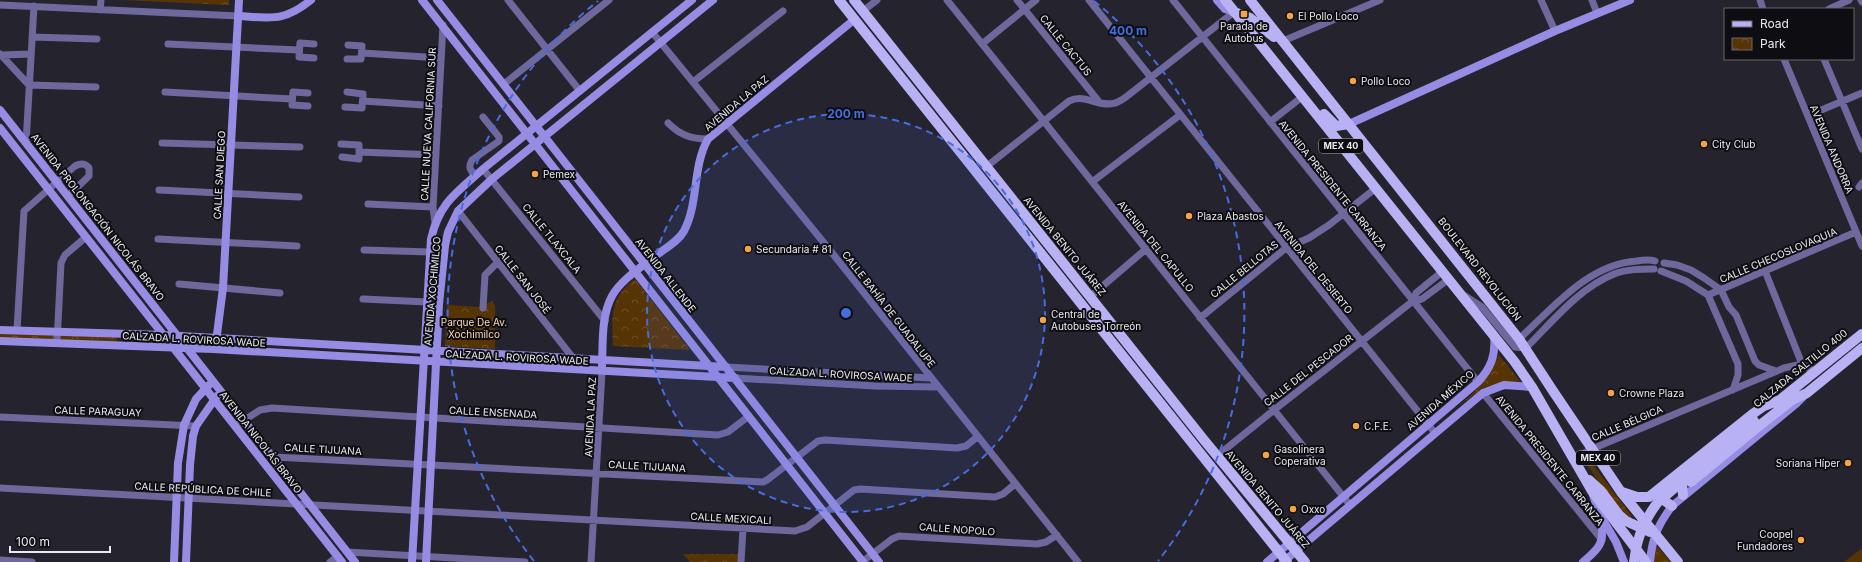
<svg xmlns="http://www.w3.org/2000/svg" width="1862" height="562" font-family="Inter,sans-serif">
<style>
.grass{fill:#573404}
.park{fill:url(#park-crowns)}
.lines{fill:none;stroke-linecap:round;stroke-linejoin:round}
.street{stroke:#6e689d;stroke-width:7}
.secondary{stroke:#978ce3;stroke-width:8}
.primary{stroke:#b8b1f4;stroke-width:10}
.primary-bridge{stroke:#b8b1f4;stroke-width:10}
.ring{fill:none;stroke:#466ddd;stroke-width:2;stroke-dasharray:7 5}
.poi-dot{fill:#f4a345;stroke:#0e0e12;stroke-width:1.5}
.labels{text-anchor:middle;stroke-width:4;stroke-linejoin:round;paint-order:stroke}
.shield{fill:#0e0e12;stroke:#a7a7ad;stroke-width:1}
.shield-label{font-size:9px;font-weight:bold;fill:#e9e9ef}
.poi-label{font-size:10px;fill:#e9e9ef;stroke:#0e0e12;text-anchor:start}
.street-label{font-size:10px;fill:#e9e9ef;stroke:#0e0e12}
.park-label{font-size:10px;fill:#fbd7b3;stroke:#0e0e12}
.centre{fill:#466ddd;stroke:#0e0e12;stroke-width:2}
.ring-label{font-size:12px;text-anchor:middle;font-weight:bold;fill:#466ddd;stroke:#0e0e12;stroke-width:4;stroke-linejoin:round;paint-order:stroke}
</style>
<defs>
<pattern id="park-crowns" width="20" height="18" patternUnits="userSpaceOnUse"><rect width="20" height="18" fill="#573404"/><path d="M2 6a3 3 0 1 1 6 0M12 15a3 3 0 1 1 6 0" fill="none" stroke="#6f5129"/></pattern>
</defs>
<rect width="100%" height="100%" fill="#25242e"/>
<path class="grass" d="M1862 548V562H1844Z"/>
<path class="park" d="M121 0H229V5Z
M635 279 690 350 613 346C612 318 609 298 635 279Z
M492 301 495 306V349L445 346 447 305 481 307Z
M0 330 117 334 116 345 0 341Z
M1499 355 1520 381 1496 384 1483 388 1458 407C1479 388 1486 381 1499 355Z
M1591 462 1631 515 1632 519 1618 510 1588 466V464Z
M1654 543 1671 562H1654Z
M683 554H739L738 562H690Z"/>
<g class="lines">
<path class="street" d="M508 0 580 91
M947 0 1350 505
M1017 0 1100 103
M1089 0 1435 433
M1173 0 1478 382
M1541 0 1555 31
M1592 0 1597 13
M1760 0 1763 9
M1861 0 1862 2
M0 5 239 16
M1829 9 1849 0
M100 10 101 0
M863 11 877 0
M652 32 829 249 1078 562
M32 37 97 39
M1283 41 1380 0
M168 44 299 50
M982 44 1036 0
M362 53 441 58
M0 54 29 85 96 87
M1 55 31 54
M314 58 299 57 300 43 314 44
M347 59H361L362 46 348 45
M1784 59 1862 246
M1824 59 1862 149
M693 82 783 11
M504 84 609 0
M165 92 292 99
M363 101 439 106
M308 106 292 105 293 92 308 93
M345 107 362 108 363 94 347 92
M1819 111 1862 93
M1270 122 1302 97
M668 123C680 135 691 139 708 139
M26 143 34 6
M162 143 300 147
M341 144 359 145V159L342 157
M359 152 436 155
M986 167 1069 101C1086 93 1098 108 1115 103 1119 102 1123 99 1126 97L1234 12
M483 169 605 321
M475 176C470 170 468 167 472 160L499 141V137L483 117
M1092 182 1180 115
M1859 187 1862 183
M159 190 299 197
M368 204 433 207
M458 211 573 358
M435 223 433 207 443 25
M158 239 297 246
M364 250 430 252
M1664 263 1677 265 1691 270 1704 278 1721 290 1729 307 1736 315 1755 361 1759 365 1776 371
M1661 271 1686 281 1708 295 1738 364V375L1733 390
M1765 271 1802 364 1814 372
M179 284 280 293
M1708 295 1856 232
M1091 296 1146 249
M1465 296 1482 307 1515 347 1526 348C1552 322 1579 288 1614 274 1627 269 1641 269 1654 269
M363 299 427 302
M1413 301 1422 299 1449 279
M483 308 485 275 498 262
M1200 318 1286 248 1309 238 1329 225 1376 188
M17 330 24 211 75 166C81 163 85 163 89 168V176L68 196
M1519 339C1553 308 1588 264 1637 261 1643 260 1649 259 1655 261
M57 343 61 263 65 255 86 237
M726 367 931 378
M735 378 875 386 937 387
M1483 393 1602 540
M0 417 196 426
M235 426 260 410 272 408 718 435 728 432 749 416
M1217 456 1274 410 1413 301 1416 293 1443 271
M274 457 763 482 767 480 818 441 825 440 957 448 966 446 977 437
M1573 459 1592 449 1784 368 1802 364
M0 488 795 531 807 527 854 490 860 489 995 497 1003 494 1015 484
M347 552 525 562
M0 560 32 562
M330 562 338 556
M591 562 602 372
M741 562 743 529
M862 562 892 539 899 536 1037 544 1046 542 1057 535"/>
<path class="secondary" d="M422 0 863 562
M437 0 879 562
M1217 0 1225 9 1234 12
M239 16C271 18 284 22 311 0
M0 110 355 562
M1349 124 1555 31 1630 0
M0 128 165 337
M0 330 163 335 726 367
M0 341 213 349 735 378
M216 342 223 288 239 0
M172 346 342 562
M602 366C603 344 601 316 612 296 621 280 640 268 654 257 664 249 678 242 684 231 699 203 692 167 708 139L855 19
M1593 495 1599 513 1616 542 1624 562
M174 562 178 463 184 425 196 399 209 385
M186 562 190 465 193 436 196 426 217 396
M412 562 431 239C439 203 457 192 483 169L692 0
M426 562 439 304 445 246 448 232 458 211 492 179 713 0
M1267 562 1478 382C1491 368 1496 355 1494 336
M1283 562 1483 393 1504 385 1532 387
M1583 562C1600 548 1605 542 1601 520
M1650 562C1652 538 1658 525 1672 506L1796 404 1805 395"/>
<path class="primary" d="M839 0 1287 562
M854 0 1204 440 1305 562
M1225 0 1514 361 1532 387 1592 491 1646 562
M1250 0 1519 339 1553 391 1621 492 1678 562
M1234 12 1250 18 1274 37
M1324 114 1336 126 1349 124
M1776 403 1862 334
M1759 426 1792 400 1807 393 1862 348
M1674 478 1682 484 1683 495
M1589 480 1601 491 1619 515 1626 521 1650 532
M1622 492 1637 497H1649L1754 413 1764 406 1780 400
M1659 492 1662 499 1672 506"/>
<path class="primary-bridge" d="M1691 482 1759 426
M1634 562C1636 540 1644 520 1658 502L1754 421"/>
</g>
<circle cx="846" cy="313" r="199" fill="#466ddd" fill-opacity=".12"/>
<g class="ring">
<circle cx="846" cy="313" r="199"/>
<path d="M534 561A399 399 0 0 1 598 1M1094 1A399 399 0 0 1 1158 561"/>
</g>
<g class="poi-dot">
<rect x="1240" y="10" width="8" height="8" rx="2"/>
<circle cx="1290" cy="16" r="4"/>
<circle cx="1353" cy="81" r="4"/>
<circle cx="1704" cy="144" r="4"/>
<circle cx="535" cy="174" r="4"/>
<circle cx="1189" cy="216" r="4"/>
<circle cx="748" cy="249" r="4"/>
<circle cx="1043" cy="320" r="4"/>
<circle cx="1611" cy="393" r="4"/>
<circle cx="1356" cy="426" r="4"/>
<circle cx="1266" cy="455" r="4"/>
<circle cx="1848" cy="463" r="4"/>
<circle cx="1293" cy="509" r="4"/>
<circle cx="1801" cy="540" r="4"/>
</g>
<g class="labels">
<g class="shield">
<rect x="1319" y="139" width="44" height="14" rx="3"/>
<rect x="1576" y="451" width="44" height="14" rx="3"/>
</g>
<g class="shield-label">
<text x="1341" y="149">MEX 40</text>
<text x="1598" y="461">MEX 40</text>
</g>
<g class="poi-label">
<text x="1298" y="20">El Pollo Loco</text>
<text x="1244" y="30" text-anchor="middle">Parada de<tspan x="1244" dy="12">Autobus</tspan></text>
<text x="1361" y="85">Pollo Loco</text>
<text x="1712" y="148">City Club</text>
<text x="543" y="178">Pemex</text>
<text x="1197" y="220">Plaza Abastos</text>
<text x="756" y="253">Secundaria # 81</text>
<text x="1051" y="318">Central de<tspan x="1051" dy="12">Autobuses Torreón</tspan></text>
<text x="1619" y="397">Crowne Plaza</text>
<text x="1364" y="430">C.F.E.</text>
<text x="1274" y="453">Gasolinera<tspan x="1274" dy="12">Coperativa</tspan></text>
<text x="1840" y="467" text-anchor="end">Soriana Híper</text>
<text x="1301" y="513">Oxxo</text>
<text x="1793" y="538" text-anchor="end">Coopel<tspan x="1793" dy="12">Fundadores</tspan></text>
</g>
<g class="street-label">
<text transform="translate(1066 45) rotate(51)" y="4">CALLE CACTUS</text>
<text transform="translate(736 103) rotate(-40)" y="4">AVENIDA LA PAZ</text>
<text transform="translate(428 124) rotate(-87)" y="4">CALLE NUEVA CALIFORNIA SUR</text>
<text transform="translate(1832 149) rotate(67)" y="4">AVENIDA ANDORRA</text>
<text transform="translate(219 175) rotate(-87)" y="4">CALLE SAN DIEGO</text>
<text transform="translate(1333 185) rotate(51)" y="4">AVENIDA PRESIDENTE CARRANZA</text>
<text transform="translate(98 217) rotate(52)" y="4">AVENIDA PROLONGACIÓN NICOLÁS BRAVO</text>
<text transform="translate(552 238) rotate(51)" y="4">CALLE TLAXCALA</text>
<text transform="translate(1065 246) rotate(51)" y="4">AVENIDA BENITO JUÁREZ</text>
<text transform="translate(1156 246) rotate(51)" y="4">AVENIDA DEL CAPULLO</text>
<text transform="translate(1778 255) rotate(-23)" y="4">CALLE CHECOSLOVAQUIA</text>
<text transform="translate(1314 267) rotate(51)" y="4">AVENIDA DEL DESIERTO</text>
<text transform="translate(1244 269) rotate(-39)" y="4">CALLE BELLOTAS</text>
<text transform="translate(1480 269) rotate(52)" y="4">BOULEVARD REVOLUCIÓN</text>
<text transform="translate(666 275) rotate(52)" y="4">AVENIDA ALLENDE</text>
<text transform="translate(523 279) rotate(52)" y="4">CALLE SAN JOSÉ</text>
<text transform="translate(432 291) rotate(-85)" y="4">AVENIDA XOCHIMILCO</text>
<text transform="translate(889 309) rotate(52)" y="4">CALLE BAHÍA DE GUADALUPE</text>
<text transform="translate(194 339) rotate(3)" y="4">CALZADA L. ROVIROSA WADE</text>
<text transform="translate(517 357) rotate(3)" y="4">CALZADA L. ROVIROSA WADE</text>
<text transform="translate(1800 368) rotate(-39)" y="4">CALZADA SALTILLO 400</text>
<text transform="translate(1308 370) rotate(-38)" y="4">CALLE DEL PESCADOR</text>
<text transform="translate(841 374) rotate(3)" y="4">CALZADA L. ROVIROSA WADE</text>
<text transform="translate(1440 400) rotate(-41)" y="4">AVENIDA MÉXICO</text>
<text transform="translate(98 411) rotate(2)" y="4">CALLE PARAGUAY</text>
<text transform="translate(493 412) rotate(3)" y="4">CALLE ENSENADA</text>
<text transform="translate(590 417) rotate(-87)" y="4">AVENIDA LA PAZ</text>
<text transform="translate(1627 423) rotate(-23)" y="4">CALLE BÉLGICA</text>
<text transform="translate(261 442) rotate(52)" y="4">AVENIDA NICOLÁS BRAVO</text>
<text transform="translate(323 449) rotate(3)" y="4">CALLE TIJUANA</text>
<text transform="translate(1550 460) rotate(51)" y="4">AVENIDA PRESIDENTE CARRANZA</text>
<text transform="translate(647 466) rotate(3)" y="4">CALLE TIJUANA</text>
<text transform="translate(203 489) rotate(3)" y="4">CALLE REPÚBLICA DE CHILE</text>
<text transform="translate(1268 499) rotate(50)" y="4">AVENIDA BENITO JUÁREZ</text>
<text transform="translate(731 518) rotate(3)" y="4">CALLE MEXICALI</text>
<text transform="translate(957 529) rotate(4)" y="4">CALLE NOPOLO</text>
</g>
<g class="park-label">
<text x="474" y="326">Parque De Av.<tspan x="474" dy="12">Xochimilco</tspan></text>
</g>
</g>
<circle cx="846" cy="313" r="6" class="centre"/>
<g class="ring-label">
<text x="1128" y="35">400 m</text>
<text x="846" y="118">200 m</text>
</g>
<rect x="1724" y="8" width="130" height="52" fill="#0e0e12" stroke="#66666a"/>
<rect x="1732" y="21" width="20" height="6" fill="#b8b1f4" stroke="#66666a"/>
<text x="1760" y="28" font-size="12" fill="#e9e9ef">Road</text>
<rect x="1732" y="38" width="20" height="12" fill="url(#park-crowns)" stroke="#66666a"/>
<text x="1760" y="48" font-size="12" fill="#e9e9ef">Park</text>
<path d="M10 546v6h100v-6" fill="none" stroke="#e9e9ef" stroke-width="2"/>
<text x="16" y="546" font-size="12" fill="#e9e9ef" stroke="#0e0e12" stroke-width="3" paint-order="stroke">100 m</text>
</svg>
